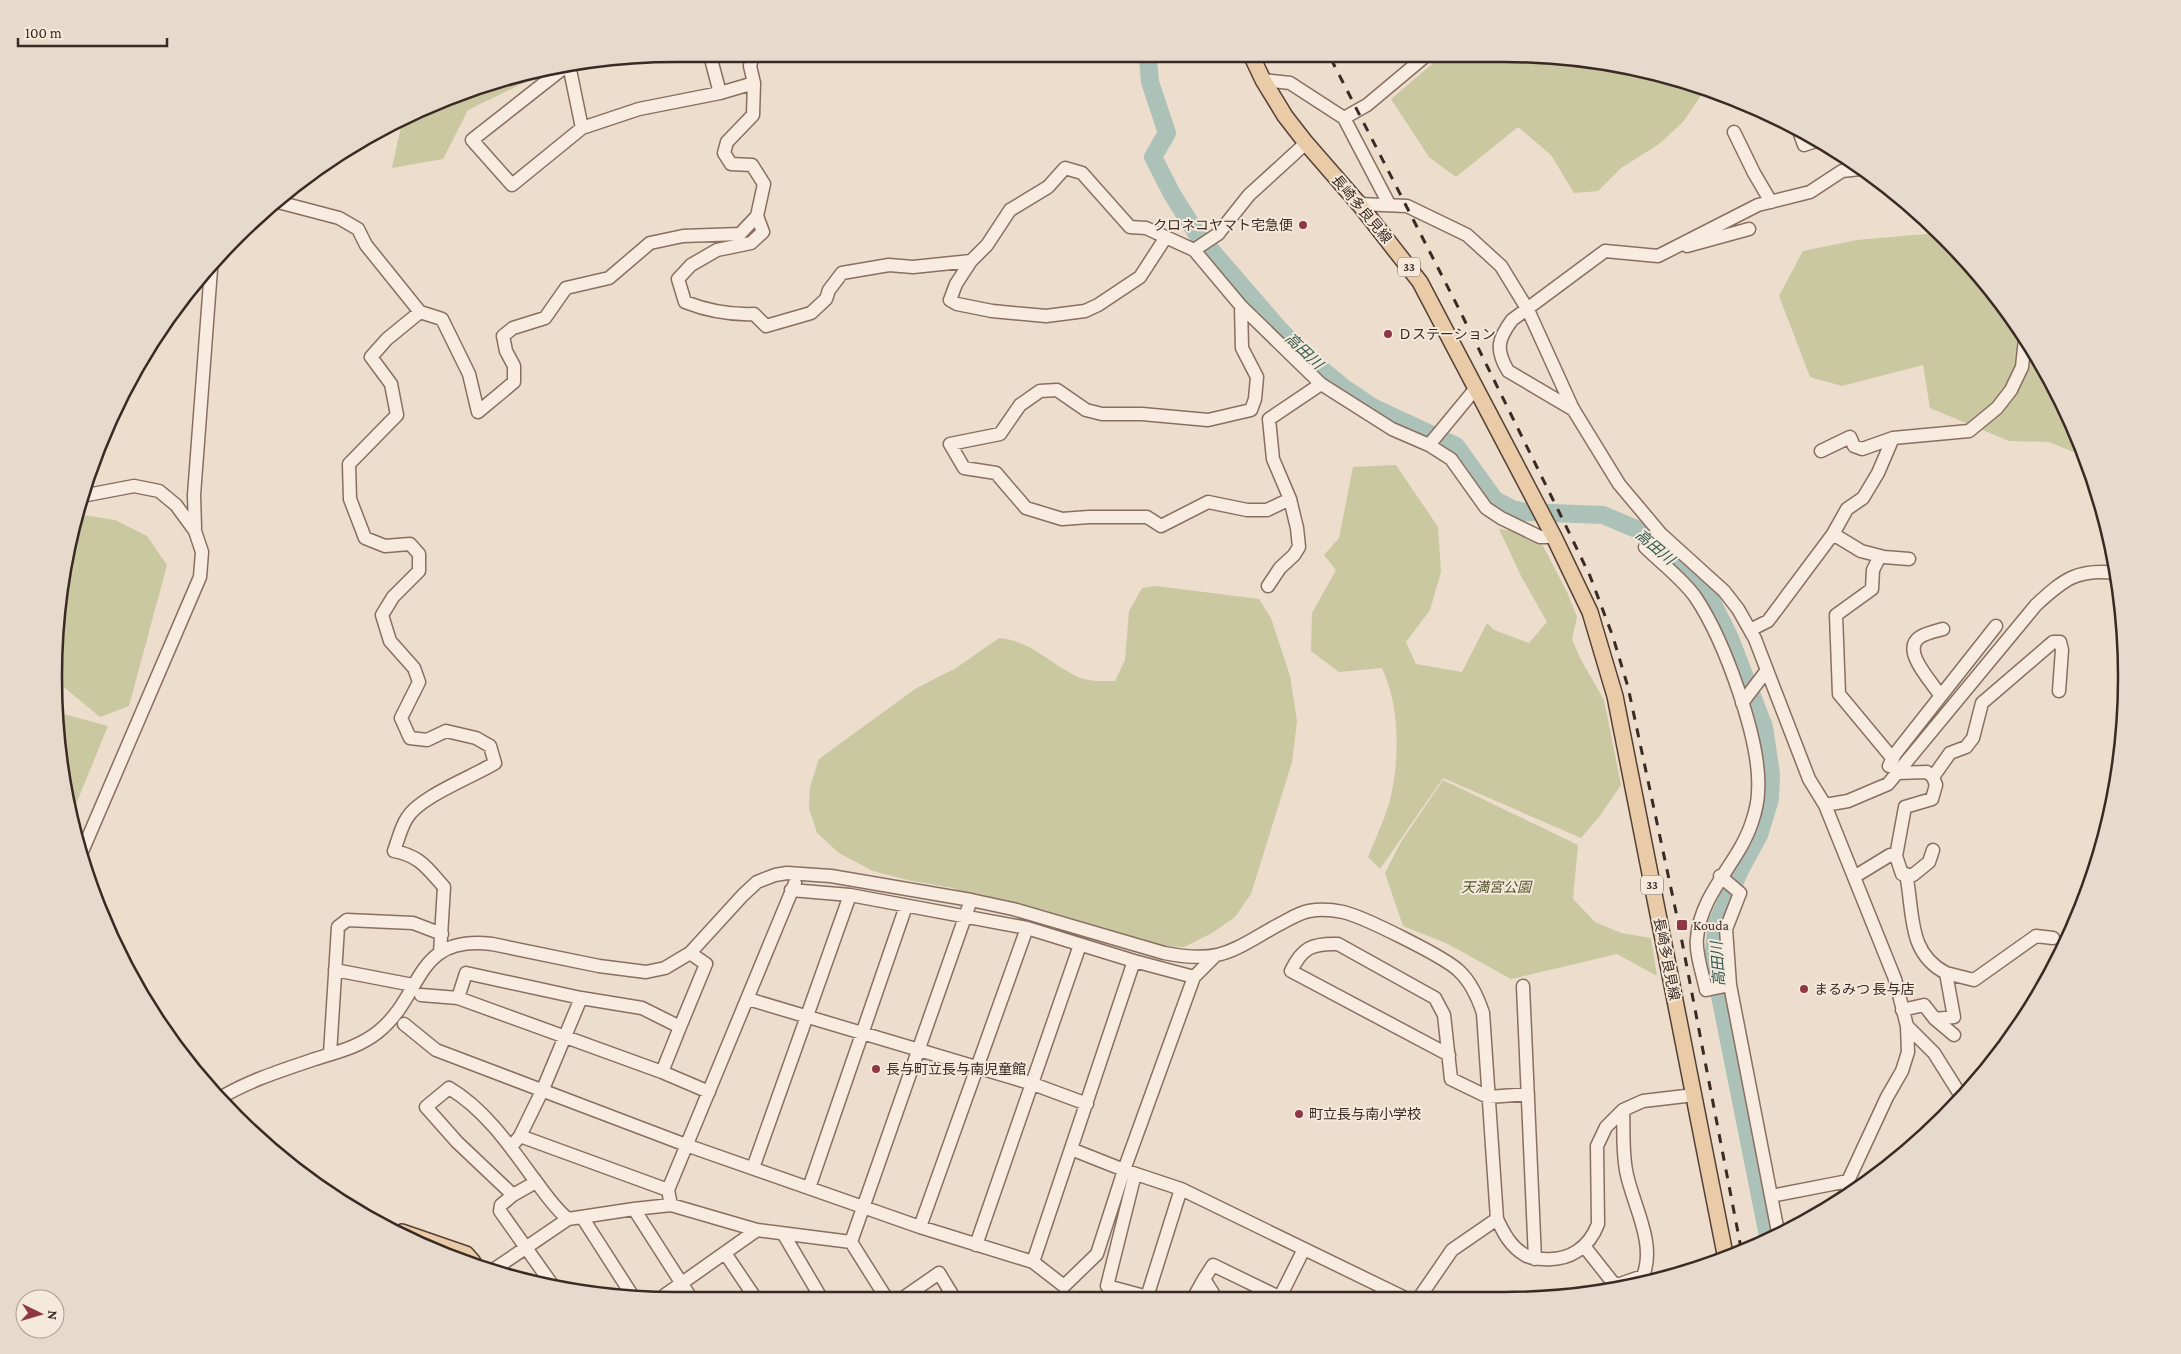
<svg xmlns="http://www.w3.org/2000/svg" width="2181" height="1354" font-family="'Crimson Pro','Noto Sans JP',serif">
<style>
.green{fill:#c9c8a0}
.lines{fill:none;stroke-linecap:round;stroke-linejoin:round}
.river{stroke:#acc1b7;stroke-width:18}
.minor-casing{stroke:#886f61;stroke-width:15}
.major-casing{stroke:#563f34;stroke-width:18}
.minor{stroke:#f7ecdf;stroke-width:12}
.major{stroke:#eacba8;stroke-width:15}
.rail{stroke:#3a2a23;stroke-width:3;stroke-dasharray:9 9;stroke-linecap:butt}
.poi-dot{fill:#913645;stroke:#f4e9db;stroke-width:2}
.labels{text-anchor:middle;stroke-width:4;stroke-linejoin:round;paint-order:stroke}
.shield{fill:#f4e9db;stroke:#72635a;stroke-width:1}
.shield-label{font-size:12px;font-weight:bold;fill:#3a2a23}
.street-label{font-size:14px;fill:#3a2a23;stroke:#f4e9db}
.poi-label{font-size:14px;fill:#3a2a23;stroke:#f4e9db;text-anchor:start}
.park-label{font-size:14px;font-style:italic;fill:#50542b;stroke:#f4e9db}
.water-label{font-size:15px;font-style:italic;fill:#345850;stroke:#f4e9db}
.rim{fill:none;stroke:#3a2a23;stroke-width:2.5}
</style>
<rect width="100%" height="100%" fill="#ecddcc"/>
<path class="green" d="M1438 59H1585L1704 91 1683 122 1659 144 1621 168 1598 191 1574 193 1551 155 1518 127 1456 177 1429 157 1391 99Z
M550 70 468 110 443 159 392 168 401 127 398 120 477 87Z
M1937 233 1972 266 2044 365 2094 476 2098 491 2090 471 2076 453 2049 442 2009 441 1930 408 1923 365 1842 386 1810 377 1779 296 1803 251 1857 240Z
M1396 465 1438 527 1441 572 1430 610 1406 642 1416 664 1462 672 1487 623 1494 630 1529 643 1547 622 1521 576 1499 529 1512 531 1543 546 1567 592 1577 617 1572 639 1580 658 1604 700 1621 785 1599 817 1581 838 1443 778 1380 869 1368 857C1375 839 1385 819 1390 800 1400 758 1400 707 1382 668L1339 672 1311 651 1312 613 1336 570 1324 555 1339 538 1353 467Z
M78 514 115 520 147 536 167 565 129 706 100 717 54 679 59 595Z
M1156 586 1259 599 1271 618 1290 676 1297 721 1292 762 1251 894 1235 917 1212 933 1184 947 1142 945 1005 915 953 888 912 881 873 871 839 853 817 833 809 808 810 787 819 759 915 689 956 668 999 638C1031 641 1049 663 1076 676 1087 682 1104 681 1115 681L1125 660 1129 611 1142 588Z
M56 712 108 726 72 814 59 759Z
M1443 780 1578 845 1573 899 1595 922 1621 933 1651 938 1657 976 1617 954 1511 979 1448 944 1403 926 1385 873 1401 842Z"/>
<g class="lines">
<path class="river" d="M1148 59 1150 82 1167 133 1153 157 1172 194 1197 234 1279 329 1303 354 1344 388 1374 408 1456 446 1495 500 1512 509 1525 512 1603 515 1641 531 1709 596 1729 636 1764 727 1771 774 1770 799 1759 835 1740 870 1717 923 1714 951 1715 971 1768 1236"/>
<g class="minor-casing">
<path id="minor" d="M711 59 720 93
M752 59 750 66 754 83 753 115 727 142 724 153 731 164 752 165 764 184 757 216 763 232 751 243 717 250 691 265 678 279 685 302C708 311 729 315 754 314L766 326 811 313 826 299 829 290 842 273 889 265 913 267 971 261
M569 65 582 128
M566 66 472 140 512 185 582 128 639 109 720 93 754 83
M1263 80 1290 83 1344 118 1389 204
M1344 118 1367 105 1422 59
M1734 132 1754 173 1771 202
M1800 134 1804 145 1813 142
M278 202 339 218 358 229 366 245 420 312 442 319 469 374 478 412 514 382V366L506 351 503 336 513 328 545 318 566 288 609 278 650 243 683 236 740 234 757 216
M1359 204 1407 206 1467 235 1501 266 1528 310 1573 409 1619 484 1661 534 1724 591 1738 609 1755 639 1809 779 1825 805 1895 979 1907 1026 1908 1052 1902 1071 1887 1097 1848 1181 1847 1195
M1166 237 1140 277 1098 305 1085 311 1046 316 992 311 957 304 950 300 956 284 971 261 987 245 1010 210 1048 187 1065 168 1082 173 1130 227 1146 228 1194 250 1241 306 1242 348 1257 377 1255 399 1251 410 1208 420 1142 414H1102L1086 410 1057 390 1040 391 1020 405 1000 434 950 444 964 468 996 473 1026 508 1062 519 1089 517H1147L1161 526 1208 502 1247 510H1267L1290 499
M1687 246 1749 229
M1194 250 1218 234 1249 195 1306 143
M1241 306 1321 384 1392 429 1429 445 1451 459 1486 508 1501 518 1540 537H1554
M420 312 387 339 371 357 391 384 397 415 349 464 350 499 365 538 385 546 410 544 419 554V571L393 597 382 615 390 641 414 668 419 682 401 718 410 738 427 740 446 731 476 738 490 746 495 763C472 777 419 797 407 818 401 827 398 840 394 851 420 856 427 868 444 887L440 953
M1574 410 1508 371C1495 349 1498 339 1512 320L1605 251 1658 256 1758 205 1810 192 1842 171 1860 169
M1429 445 1476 388
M1821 451 1850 437 1854 446 1862 449 1893 438
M195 528 194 495 211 269
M1661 534 1645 547C1661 563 1684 580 1696 598 1724 640 1762 742 1758 792 1758 801 1755 813 1752 822 1739 863 1701 892 1697 938 1695 952 1703 975 1706 990L1730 985
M1833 534 1861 551 1884 557 1909 559
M1880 556 1873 570 1872 589 1836 615 1839 694 1893 759
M1268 586 1280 568 1294 555 1299 547 1297 528 1290 499 1273 459 1269 419 1321 384
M1750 630 1768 621 1833 534 1847 509 1863 498 1878 473 1893 438 1969 431 1997 408 2011 390 2022 367 2025 339
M1940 695C1932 682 1900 650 1920 637 1926 633 1936 631 1943 629
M1742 703 1767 670
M1889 766 1895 754 1996 626
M1933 777 1950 753 1966 747 1973 738 1982 703 2053 642H2060L2062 650 2059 691
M1825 805 1848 801 1888 784 2036 605C2064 579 2078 568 2117 573
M81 854 200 577 202 552 195 531 176 505 159 491 134 486 82 496
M1896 856 1902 874 1913 875 1929 862 1933 850
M1720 876 1740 893 1726 929 1730 985 1778 1232
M1854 877 1890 855 1896 856 1905 807 1932 799 1936 785 1933 777 1927 772 1897 773
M791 890 850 895 1027 928 1134 961 1194 977
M335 970 413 985
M1946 973 1974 980 2036 936 2053 938
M1523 986 1535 1259
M421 995 458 998 662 1072 709 1092
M458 998 466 973 581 998 642 1008 680 1027 662 1072
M748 999 1033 1084 1087 1104
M1902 1010 1924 1005 1935 1019 1954 1017 1946 973C1907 953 1914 913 1906 874
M1935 1019 1954 1035
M404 1024 436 1050 686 1145 920 1227 1033 1262 1064 1286 1097 1254 1124 1170 1194 977 1214 957
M1907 1026 1934 1053 1961 1096
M680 1027 706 964 690 953
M330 1054 338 927 347 920 413 923 442 934
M1449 1055 1291 971C1302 948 1312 943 1338 944L1435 998 1444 1015 1451 1079 1488 1097 1528 1094
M220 1098C250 1080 283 1070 315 1059 338 1052 359 1047 378 1032 425 994 413 935 492 944L599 966 646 972 665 968 690 953 743 895 757 882 775 875 787 873 831 876 971 900 1013 909 1164 953C1221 964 1231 951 1278 925 1288 920 1298 913 1309 911 1320 909 1333 910 1343 912 1362 916 1445 957 1459 971 1471 982 1478 998 1483 1013L1497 1219C1504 1234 1511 1247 1525 1255 1531 1259 1538 1259 1544 1259 1569 1261 1589 1248 1598 1224L1597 1146 1606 1127 1623 1110 1643 1101 1694 1095
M520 1136 543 1089 581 998
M511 1147 520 1136 668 1190
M1071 1149 1124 1170 1181 1189 1405 1298
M753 1168 850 895
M1135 1174 1107 1286 1148 1297
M536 1182 513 1195 457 1142 426 1107 449 1088C483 1108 508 1143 531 1175 543 1190 553 1207 568 1219
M809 1188 906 906
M513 1195 501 1205 500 1211 551 1283
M1771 1196 1848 1181
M671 1205 668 1190 795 883
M634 1209 689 1295
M582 1217 632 1295
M920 1227 1027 928
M784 1235 820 1296
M851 1242 885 1296
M976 1245 1080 945
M1584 1246 1614 1284H1620L1643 1276C1656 1244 1634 1207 1627 1175 1622 1155 1624 1131 1623 1110
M725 1253 754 1296
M1033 1262 1134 961
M496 1268 568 1219 634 1209 671 1205 757 1230 851 1242 971 900
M1204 1279 1213 1265 1281 1298
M665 1295 757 1230
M906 1296 939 1273 953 1296
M1147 1297 1181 1189
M1194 1297 1204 1279 1216 1298
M1280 1297 1304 1249
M1419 1298 1452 1250 1497 1219"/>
</g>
<g class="major-casing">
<path id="major" d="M1253 59 1263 80 1285 116 1306 143 1359 204 1420 282 1554 537 1590 612 1615 696 1725 1254
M402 1232 466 1254 473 1262"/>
</g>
<use href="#minor" class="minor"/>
<use href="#major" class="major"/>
<path class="rail" d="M1331 59 1459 309 1564 522 1590 576 1613 637 1628 687 1679 926 1741 1248"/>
</g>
<g class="poi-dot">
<circle cx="1303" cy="225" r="5"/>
<circle cx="1388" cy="334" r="5"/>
<rect x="1676" y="919" width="12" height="12" rx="2.5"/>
<circle cx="1804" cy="989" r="5"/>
<circle cx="876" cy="1069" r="5"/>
<circle cx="1299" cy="1114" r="5"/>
</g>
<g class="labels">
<g class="shield">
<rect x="1398" y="257.5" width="22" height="19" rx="4"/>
<rect x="1641" y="875.5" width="22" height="19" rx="4"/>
</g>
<g class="shield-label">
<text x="1409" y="271">33</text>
<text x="1652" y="889">33</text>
</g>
<g class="street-label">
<text transform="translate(1362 209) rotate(50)" y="5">長崎多良見線</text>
<text transform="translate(1667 959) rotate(79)" y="5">長崎多良見線</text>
</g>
<g class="poi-label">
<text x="1293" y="230" text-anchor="end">クロネコヤマト宅急便</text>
<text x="1398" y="339">Ｄステーション</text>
<text x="1693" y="930">Kouda</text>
<text x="1814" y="994">まるみつ 長与店</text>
<text x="886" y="1074">長与町立長与南児童館</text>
<text x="1309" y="1119">町立長与南小学校</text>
</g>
<g class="park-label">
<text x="1496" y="892">天満宮公園</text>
</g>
<g class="water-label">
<text transform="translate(1304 351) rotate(43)" y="5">高田川</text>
<text transform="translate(1655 547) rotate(40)" y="5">高田川</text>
<text transform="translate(1718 964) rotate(-94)" y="5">高田川</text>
</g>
</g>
<path d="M0 0H2181V1354H0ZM676 62H1504A614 614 0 0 1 2118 676V678A614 614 0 0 1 1504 1292H676A614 614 0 0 1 62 678V676A614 614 0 0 1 676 62Z" fill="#e5dacc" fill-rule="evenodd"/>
<path class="rim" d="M676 62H1504A614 614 0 0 1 2118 676V678A614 614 0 0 1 1504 1292H676A614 614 0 0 1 62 678V676A614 614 0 0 1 676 62Z"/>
<g transform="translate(40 1314) rotate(95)"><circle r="24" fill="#f4e9db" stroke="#aa9d91"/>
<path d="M0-4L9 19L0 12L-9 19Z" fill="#913645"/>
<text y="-8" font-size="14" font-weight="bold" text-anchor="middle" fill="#3a2a23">N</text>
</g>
<path d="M18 38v8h149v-8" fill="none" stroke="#3a2a23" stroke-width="2.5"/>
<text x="25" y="38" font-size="15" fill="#3a2a23" stroke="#f4e9db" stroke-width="4" paint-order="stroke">100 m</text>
</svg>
